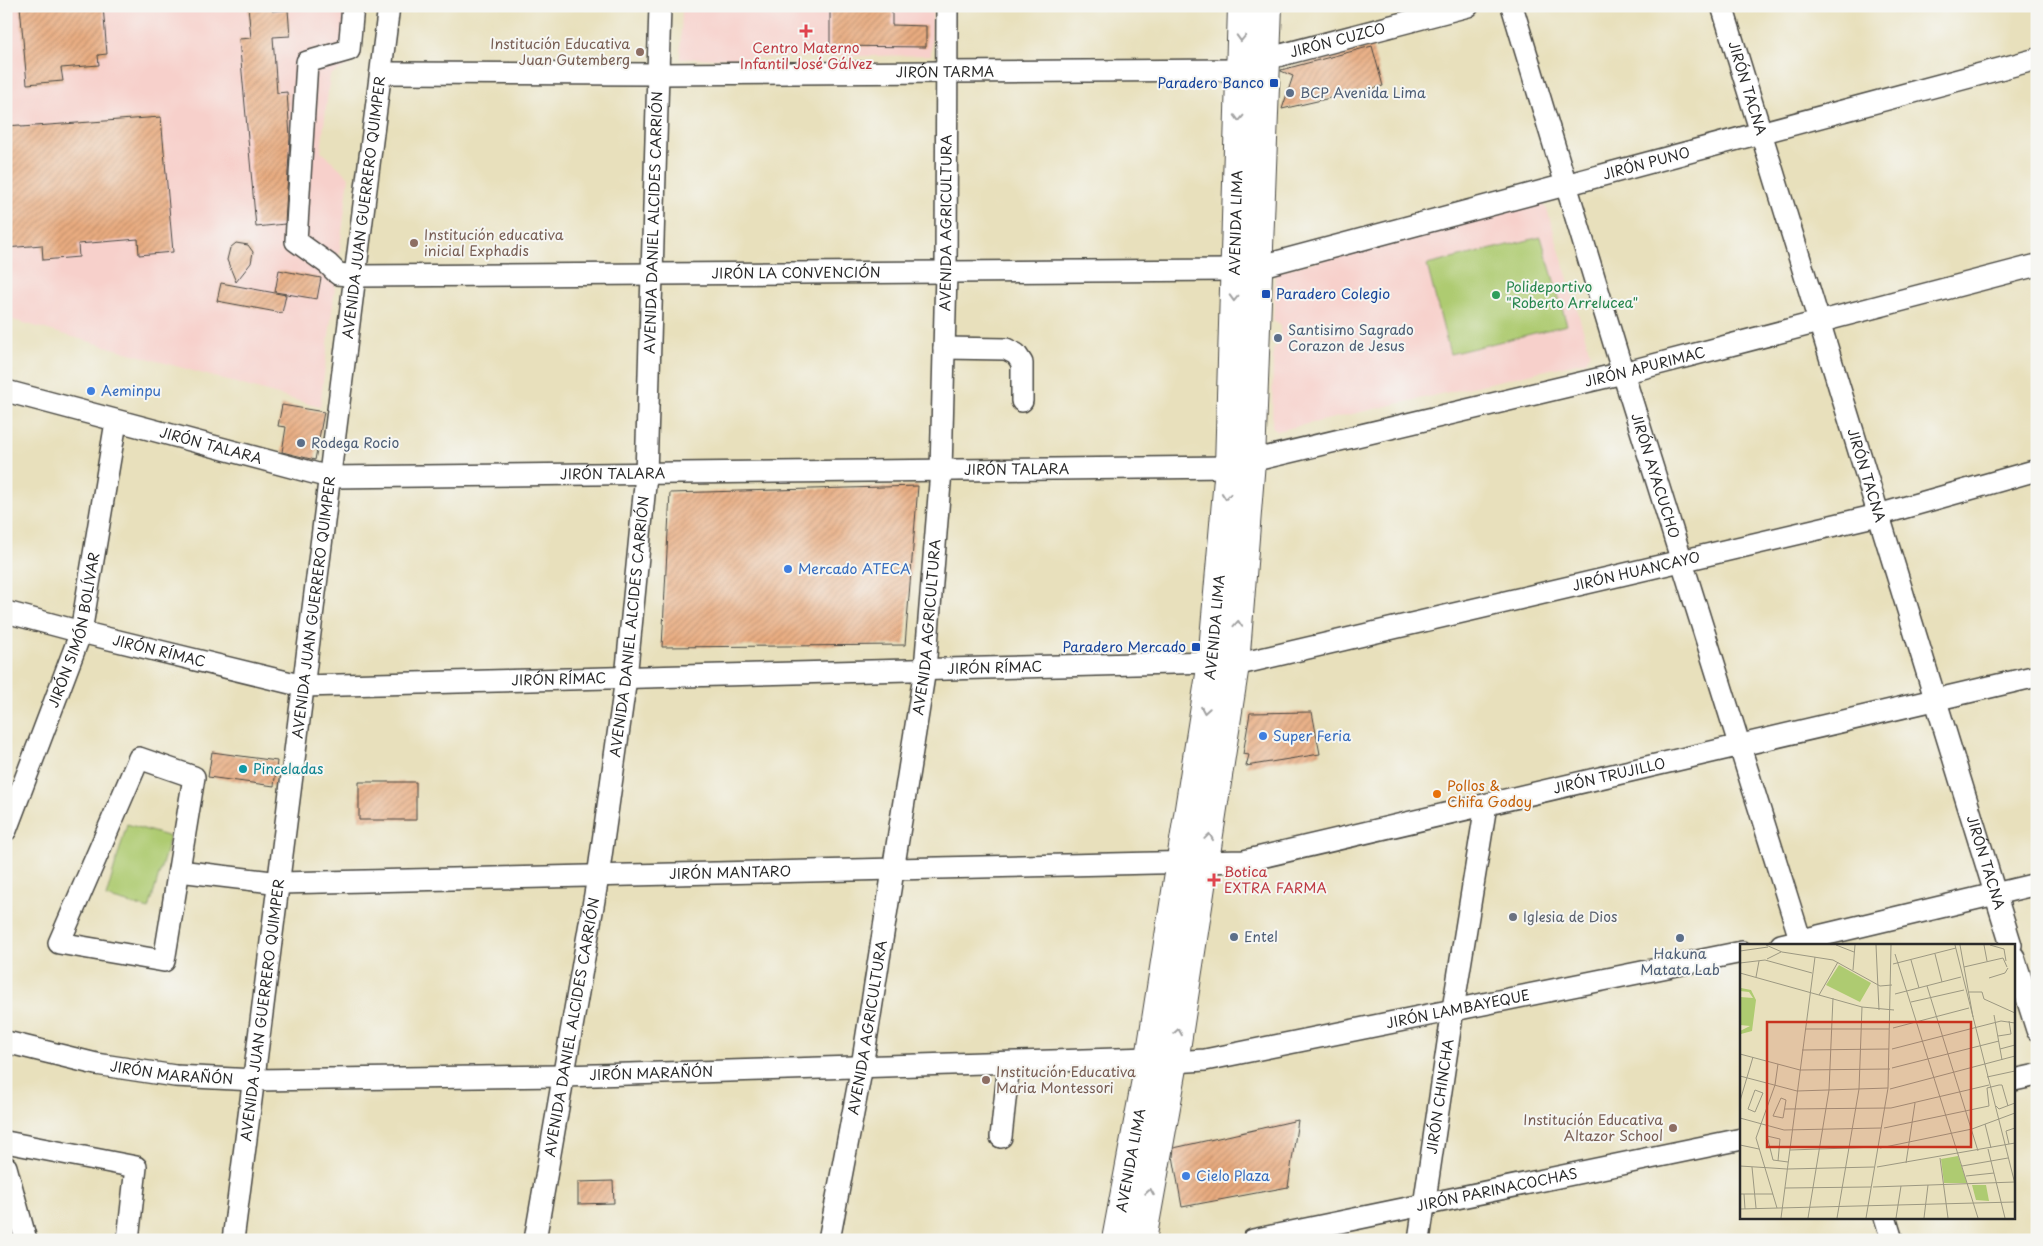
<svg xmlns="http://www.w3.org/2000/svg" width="2043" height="1246" font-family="'Playpen Sans',sans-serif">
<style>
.built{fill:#f7d0cb}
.pitch{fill:#aecb71;stroke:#6c7b4e}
.building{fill:url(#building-hatch)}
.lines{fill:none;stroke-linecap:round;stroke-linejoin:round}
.minor-casing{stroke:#474641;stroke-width:24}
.major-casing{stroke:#474641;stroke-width:30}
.minor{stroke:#fff;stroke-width:21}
.major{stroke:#fff;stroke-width:28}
.oneway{stroke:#a0a0a0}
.health-dot{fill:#e0444e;stroke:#f6f6f2;stroke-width:2}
.education-dot{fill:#8d6e63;stroke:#f6f6f2;stroke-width:2}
.transit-dot{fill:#1a4fb4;stroke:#f6f6f2;stroke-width:2}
.service-dot{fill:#5c6f8a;stroke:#f6f6f2;stroke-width:2}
.leisure-dot{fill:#2e9e5b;stroke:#f6f6f2;stroke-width:2}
.shop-dot{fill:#3f7fe0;stroke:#f6f6f2;stroke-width:2}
.culture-dot{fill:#0f9aa8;stroke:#f6f6f2;stroke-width:2}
.food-dot{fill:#e8710a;stroke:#f6f6f2;stroke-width:2}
.worship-dot{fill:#6b7280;stroke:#f6f6f2;stroke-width:2}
.labels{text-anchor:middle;stroke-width:4;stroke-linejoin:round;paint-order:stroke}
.street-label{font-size:14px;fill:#2b2b2b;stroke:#f6f6f2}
.education-label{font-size:14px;fill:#785e54;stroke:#f6f6f2;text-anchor:end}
.health-label{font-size:14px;fill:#be3a42;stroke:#f6f6f2}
.transit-label{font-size:14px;fill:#164399;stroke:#f6f6f2;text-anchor:end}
.service-label{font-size:14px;fill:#4e5e75;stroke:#f6f6f2;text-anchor:start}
.leisure-label{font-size:14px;fill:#27864d;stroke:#f6f6f2;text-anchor:start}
.shop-label{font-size:14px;fill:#366cbe;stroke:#f6f6f2;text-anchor:start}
.culture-label{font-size:14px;fill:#0d838f;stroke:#f6f6f2;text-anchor:start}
.food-label{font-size:14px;fill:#c56008;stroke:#f6f6f2;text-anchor:start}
.worship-label{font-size:14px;fill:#5b616d;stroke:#f6f6f2;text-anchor:start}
.inset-road{fill:none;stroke:#9c9882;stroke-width:1}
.view{fill:#c8321e;fill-opacity:0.15;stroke:#c8321e;stroke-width:2.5}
.inset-edge{fill:none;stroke:#2b2b2b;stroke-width:2.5}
</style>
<defs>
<pattern id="building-hatch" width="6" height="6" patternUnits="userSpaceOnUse" patternTransform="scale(1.25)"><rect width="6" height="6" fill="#e9ac80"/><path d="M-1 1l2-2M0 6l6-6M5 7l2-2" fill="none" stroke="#bd8c69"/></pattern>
</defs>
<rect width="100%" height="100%" fill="#f6f6f2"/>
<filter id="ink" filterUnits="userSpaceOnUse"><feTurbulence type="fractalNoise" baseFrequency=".02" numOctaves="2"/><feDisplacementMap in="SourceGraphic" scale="10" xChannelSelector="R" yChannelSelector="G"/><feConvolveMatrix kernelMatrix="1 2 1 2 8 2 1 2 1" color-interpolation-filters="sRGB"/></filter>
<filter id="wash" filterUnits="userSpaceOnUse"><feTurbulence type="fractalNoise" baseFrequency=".0096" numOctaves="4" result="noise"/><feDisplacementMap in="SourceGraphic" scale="20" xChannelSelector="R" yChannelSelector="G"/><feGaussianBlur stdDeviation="1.12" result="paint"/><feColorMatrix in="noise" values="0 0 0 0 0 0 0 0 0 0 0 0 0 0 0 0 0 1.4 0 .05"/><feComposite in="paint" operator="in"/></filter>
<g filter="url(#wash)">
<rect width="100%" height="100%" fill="#e8e0bc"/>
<path class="built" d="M6 6H366L360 58 330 75 321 151 349 177 320 407 6 318Z
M682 6H933L931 55 680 59Z
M1540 202 1547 209 1590 353 1586 361 1277 431 1272 426 1273 349 1280 342V325L1273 321 1275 272Z"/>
<path class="pitch" d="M1541 237 1567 325 1450 354 1427 265Z
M127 824 170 837 149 909 106 897Z"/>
<g id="blocks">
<path class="building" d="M20 6H103L107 54 98 55 99 65 61 68 63 81 27 84Z
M248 6H272V11L288 10 290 36 273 37 277 93 287 92 290 137 285 224 256 227 239 39 251 38Z
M830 6 892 8V25L926 26V47L830 46Z
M1372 46 1383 86 1282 109 1293 76 1281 71V70Z
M161 117 173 252 139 255 138 239 78 244 79 257 43 260 42 245 6 248V126L20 125 21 127Z
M236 243 248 245 253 252 251 263 236 282 227 260 230 248Z
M279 270 321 278 317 299 275 292Z
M221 283 286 295 282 313 217 301Z
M282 405 324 412 315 460 282 452 286 427 278 426Z
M918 486 905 645 662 647 670 493Z
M1312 712 1320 754 1246 766 1249 755 1243 754 1250 713Z
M212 752 277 761 274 786 208 777Z
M359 782H416V820H359Z
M1298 1120 1288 1187 1182 1207 1173 1156 1174 1148Z
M613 1181 614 1203 578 1204V1182Z"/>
</g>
</g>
<g filter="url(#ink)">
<use href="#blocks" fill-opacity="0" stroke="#474641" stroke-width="1"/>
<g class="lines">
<g class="minor-casing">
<g id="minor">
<path id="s1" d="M353 6 349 50 307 62 296 241 328 264 338 274 356 276 1234 270"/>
<path id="s2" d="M1512 6 1623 373 1802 945"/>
<path id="s3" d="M1722 6 2011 945"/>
<path id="s4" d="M1266 59 1468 6"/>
<path id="s5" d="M381 73 659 74 1240 70"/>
<path id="s6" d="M1258 267 2037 59"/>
<path d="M944 348 1006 349 1016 354 1022 363V401"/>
<path id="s7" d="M6 391 329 477 1229 467"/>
<path id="s8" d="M1251 461 1623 373 2037 265"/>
<path id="s9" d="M6 612 81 632 303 686 1212 662"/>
<path id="s10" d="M1235 665 1878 515 2037 470"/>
<path d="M139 758 194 777 164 961 59 943Z"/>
<path id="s11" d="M6 830 81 632 116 422"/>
<path id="s12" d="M179 871 280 883 1244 861 2037 676"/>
<path d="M1781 945 2037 884"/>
<path d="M2014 957 2037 1030"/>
<path id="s13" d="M6 1042 96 1064 175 1076 254 1080 563 1076 1150 1058"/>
<path id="s14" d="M1174 1062 1205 1060 1742 952"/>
<path d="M2014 1080 2037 1075"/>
<path d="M1001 1137 1009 1063"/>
<path d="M6 1142 136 1167 128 1240"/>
<path d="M6 1167 26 1240"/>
<path d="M1885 1217 1892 1240"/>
<path id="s15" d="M233 1240C286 829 338 418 389 6"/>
<path id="s16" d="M535 1240 598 877 626 678 646 475 660 6"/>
<path id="s17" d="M829 1240 862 1066 925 669 941 471 946 272 947 6"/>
<path id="s18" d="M1253 1240 1742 1139"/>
<path id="s19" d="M1419 1240 1453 1009 1486 805"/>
</g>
</g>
<g class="major-casing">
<g id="major">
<path id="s20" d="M1116 1240 1150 1058 1212 662 1229 467 1242 6"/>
<path d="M1142 1240 1174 1062 1235 665 1251 461 1268 6"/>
</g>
</g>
<use href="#minor" class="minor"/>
<use href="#major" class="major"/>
</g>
<defs><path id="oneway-chevron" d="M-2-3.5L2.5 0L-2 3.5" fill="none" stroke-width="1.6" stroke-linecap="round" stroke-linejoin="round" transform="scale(1.25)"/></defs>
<g class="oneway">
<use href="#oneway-chevron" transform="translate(1241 38) rotate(92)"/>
<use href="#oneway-chevron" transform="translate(1239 118) rotate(92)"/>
<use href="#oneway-chevron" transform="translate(1234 298) rotate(92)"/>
<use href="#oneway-chevron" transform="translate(1226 496) rotate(95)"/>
<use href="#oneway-chevron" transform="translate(1238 624) rotate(-86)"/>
<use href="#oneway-chevron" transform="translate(1205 710) rotate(99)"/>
<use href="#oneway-chevron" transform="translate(1209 837) rotate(-82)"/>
<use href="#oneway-chevron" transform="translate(1178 1032) rotate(-81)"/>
<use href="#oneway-chevron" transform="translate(1150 1192) rotate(-80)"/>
</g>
</g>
<g class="health-dot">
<path d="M803.5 23.5h5v5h5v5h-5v5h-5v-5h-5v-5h5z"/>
<path d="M1211.5 872.5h5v5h5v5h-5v5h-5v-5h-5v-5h5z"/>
</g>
<g class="education-dot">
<circle cx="640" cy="52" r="5"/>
<circle cx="414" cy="243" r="5"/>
<circle cx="986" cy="1080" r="5"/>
<circle cx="1673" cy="1128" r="5"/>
</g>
<g class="transit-dot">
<rect x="1269" y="78" width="10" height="10" rx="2.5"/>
<rect x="1261" y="289" width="10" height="10" rx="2.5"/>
<rect x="1191" y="642" width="10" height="10" rx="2.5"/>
</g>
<g class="service-dot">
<circle cx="1290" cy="93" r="5"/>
<circle cx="1278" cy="338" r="5"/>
<circle cx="301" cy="443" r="5"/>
<circle cx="1234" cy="937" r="5"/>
<circle cx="1680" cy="938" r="5"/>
</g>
<circle class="leisure-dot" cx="1496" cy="295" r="5"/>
<g class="shop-dot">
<circle cx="91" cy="391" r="5"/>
<circle cx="788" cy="569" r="5"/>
<circle cx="1263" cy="736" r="5"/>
<circle cx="1186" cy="1176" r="5"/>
</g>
<circle class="culture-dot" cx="243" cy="769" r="5"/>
<circle class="food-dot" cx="1437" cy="794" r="5"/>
<circle class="worship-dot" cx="1513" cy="917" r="5"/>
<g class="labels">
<g class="street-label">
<text dy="5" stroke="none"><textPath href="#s4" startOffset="74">JIRÓN CUZCO</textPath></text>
<text dy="5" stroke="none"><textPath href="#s5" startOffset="564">JIRÓN TARMA</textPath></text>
<text dy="5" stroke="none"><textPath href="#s3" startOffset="86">JIRÓN TACNA</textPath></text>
<text dy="5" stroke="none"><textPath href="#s6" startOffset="402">JIRÓN PUNO</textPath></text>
<text dy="5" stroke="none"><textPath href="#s15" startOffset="1041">AVENIDA JUAN GUERRERO QUIMPER</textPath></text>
<text dy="5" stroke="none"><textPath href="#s16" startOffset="1026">AVENIDA DANIEL ALCIDES CARRIÓN</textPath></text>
<text dy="5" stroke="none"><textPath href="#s17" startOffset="1026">AVENIDA AGRICULTURA</textPath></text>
<text dy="5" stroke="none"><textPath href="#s20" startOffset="1026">AVENIDA LIMA</textPath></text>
<text dy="5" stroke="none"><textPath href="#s1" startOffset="779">JIRÓN LA CONVENCIÓN</textPath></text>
<text dy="5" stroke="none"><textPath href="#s8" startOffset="405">JIRÓN APURIMAC</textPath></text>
<text dy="5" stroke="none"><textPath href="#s7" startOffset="212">JIRÓN TALARA</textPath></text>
<text dy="5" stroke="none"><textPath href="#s7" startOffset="1022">JIRÓN TALARA</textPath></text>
<text dy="5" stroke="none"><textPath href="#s7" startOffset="618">JIRÓN TALARA</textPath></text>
<text dy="5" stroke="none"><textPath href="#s2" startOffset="491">JIRÓN AYACUCHO</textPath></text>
<text dy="5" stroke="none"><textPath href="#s3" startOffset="491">JIRÓN TACNA</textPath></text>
<text dy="5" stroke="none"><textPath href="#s10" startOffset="412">JIRÓN HUANCAYO</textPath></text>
<text dy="5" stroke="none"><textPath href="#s15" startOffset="638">AVENIDA JUAN GUERRERO QUIMPER</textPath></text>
<text dy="5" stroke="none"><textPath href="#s16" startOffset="621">AVENIDA DANIEL ALCIDES CARRIÓN</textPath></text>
<text dy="5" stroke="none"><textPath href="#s17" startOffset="621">AVENIDA AGRICULTURA</textPath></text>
<text dy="5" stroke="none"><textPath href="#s20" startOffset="621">AVENIDA LIMA</textPath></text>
<text dy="5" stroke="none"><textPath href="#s11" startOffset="212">JIRÓN SIMÓN BOLÍVAR</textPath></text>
<text dy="5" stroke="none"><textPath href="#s9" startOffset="158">JIRÓN RÍMAC</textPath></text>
<text dy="5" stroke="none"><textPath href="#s9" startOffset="998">JIRÓN RÍMAC</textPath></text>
<text dy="5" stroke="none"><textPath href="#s9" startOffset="562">JIRÓN RÍMAC</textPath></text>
<text dy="5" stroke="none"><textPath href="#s12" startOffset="1441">JIRÓN TRUJILLO</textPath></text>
<text dy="5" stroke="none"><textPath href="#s3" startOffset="896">JIRÓN TACNA</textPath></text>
<text dy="5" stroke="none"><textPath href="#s12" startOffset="552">JIRÓN MANTARO</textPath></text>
<text dy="5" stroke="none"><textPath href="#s14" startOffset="289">JIRÓN LAMBAYEQUE</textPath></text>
<text dy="5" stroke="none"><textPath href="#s15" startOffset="232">AVENIDA JUAN GUERRERO QUIMPER</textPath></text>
<text dy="5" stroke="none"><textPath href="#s16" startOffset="216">AVENIDA DANIEL ALCIDES CARRIÓN</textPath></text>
<text dy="5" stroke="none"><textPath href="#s17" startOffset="216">AVENIDA AGRICULTURA</textPath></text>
<text dy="5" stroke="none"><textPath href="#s13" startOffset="169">JIRÓN MARAÑÓN</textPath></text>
<text dy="5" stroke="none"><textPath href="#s13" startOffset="649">JIRÓN MARAÑÓN</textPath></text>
<text dy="5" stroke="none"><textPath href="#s19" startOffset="145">JIRÓN CHINCHA</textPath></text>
<text dy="5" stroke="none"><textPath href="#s20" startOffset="81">AVENIDA LIMA</textPath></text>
<text dy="5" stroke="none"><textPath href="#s18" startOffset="249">JIRÓN PARINACOCHAS</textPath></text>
</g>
<g class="education-label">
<text x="630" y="49">Institución Educativa<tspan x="630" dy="16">Juan Gutemberg</tspan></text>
<text x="424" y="240" text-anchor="start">Institución educativa<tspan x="424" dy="16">inicial Exphadis</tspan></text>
<text x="996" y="1077" text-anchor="start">Institución Educativa<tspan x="996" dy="16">Maria Montessori</tspan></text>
<text x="1663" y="1125">Institución Educativa<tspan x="1663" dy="16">Altazor School</tspan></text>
</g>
<g class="health-label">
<text x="806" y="53">Centro Materno<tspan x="806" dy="16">Infantil José Gálvez</tspan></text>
<text x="1224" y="877" text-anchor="start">Botica<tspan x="1224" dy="16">EXTRA FARMA</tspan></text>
</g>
<g class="transit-label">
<text x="1264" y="88">Paradero Banco</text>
<text x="1276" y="299" text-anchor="start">Paradero Colegio</text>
<text x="1186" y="652">Paradero Mercado</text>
</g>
<g class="service-label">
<text x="1300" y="98">BCP Avenida Lima</text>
<text x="1288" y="335">Santisimo Sagrado<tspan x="1288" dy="16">Corazon de Jesus</tspan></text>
<text x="311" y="448">Rodega Rocio</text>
<text x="1244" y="942">Entel</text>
<text x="1680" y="959" text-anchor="middle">Hakuna<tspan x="1680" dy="16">Matata Lab</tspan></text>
</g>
<g class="leisure-label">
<text x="1506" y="292">Polideportivo<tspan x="1506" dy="16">"Roberto Arrelucea"</tspan></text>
</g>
<g class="shop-label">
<text x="101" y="396">Aeminpu</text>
<text x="798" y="574">Mercado ATECA</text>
<text x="1273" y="741">Super Feria</text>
<text x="1196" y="1181">Cielo Plaza</text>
</g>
<g class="culture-label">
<text x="253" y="774">Pinceladas</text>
</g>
<g class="food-label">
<text x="1447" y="791">Pollos &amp;<tspan x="1447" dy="16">Chifa Godoy</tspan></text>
</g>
<g class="worship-label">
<text x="1523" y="922">Iglesia de Dios</text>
</g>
</g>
<g transform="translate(1740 944)">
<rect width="275" height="275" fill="#e8e0bc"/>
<path d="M218 212 227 239H204L201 215ZM232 241H246L249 257 236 256Z" fill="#aecb71"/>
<path d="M99 21 131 39 120 58 86 41ZM1 44 11 46 16 56 12 87 1 90 0 87 10 82 0 81V53L13 54 9 48 0 47Z" fill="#aecb71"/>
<path class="inset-road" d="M26 1 42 8 93 16 140 42 152 41M96 1 114 8M136 1 139 66M215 1 275 240M220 1 233 73M244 1 247 17M250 1 264 5 266 17M0 7 28 3M155 10 238 274M195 10 202 38M27 15 41 8M171 16 179 44M0 19 25 16 72 29M153 20 216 4M224 23 263 14 267 23M113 26 115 1M0 29 122 63 154 66M16 33 19 17M249 34 265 29 268 24M187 42 238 207M229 48H242L244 55 275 69M155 50 221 33M79 51 98 18M171 58 224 46M254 71 262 116M153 84 229 64M65 85H149M258 92 271 90 269 77M152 105 261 77 275 79M260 105 275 101M62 106 149 105M0 110 60 126 150 125M152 124 259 97M0 132 57 147 148 144M247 133 275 127M150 145 275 112M15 146 23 149 15 168 8 165ZM41 154 46 156 43 174 33 172ZM0 157 13 113M256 162 259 165 275 159M45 165 151 164 249 141M0 174 44 186 141 184M245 180 251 204M144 184 249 162 247 144 259 141H262L268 162M269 200 266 187 275 184M0 201 19 205M140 204 232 185 275 169M248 205 265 274M50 206 138 203M200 214 208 274M38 217 40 195 27 192 33 216 48 218M166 219 175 159M0 222 47 225 134 223M222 222 268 214M12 223 16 264M137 223 275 199M226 232 254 229M133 243 275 238M45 244 131 243M0 250H33M4 250 5 265M37 264 16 194 35 141 38 120M0 265 275 258M41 274 75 13M68 274 89 146 93 54M97 274 119 145 122 63M126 274 148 144 151 1M156 274 161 242M184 274 188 241"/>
<path class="view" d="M27 78H231V203H27Z"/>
<rect width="275" height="275" class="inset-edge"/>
</g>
<rect width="2043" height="1246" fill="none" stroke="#f6f6f2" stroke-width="25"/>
</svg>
